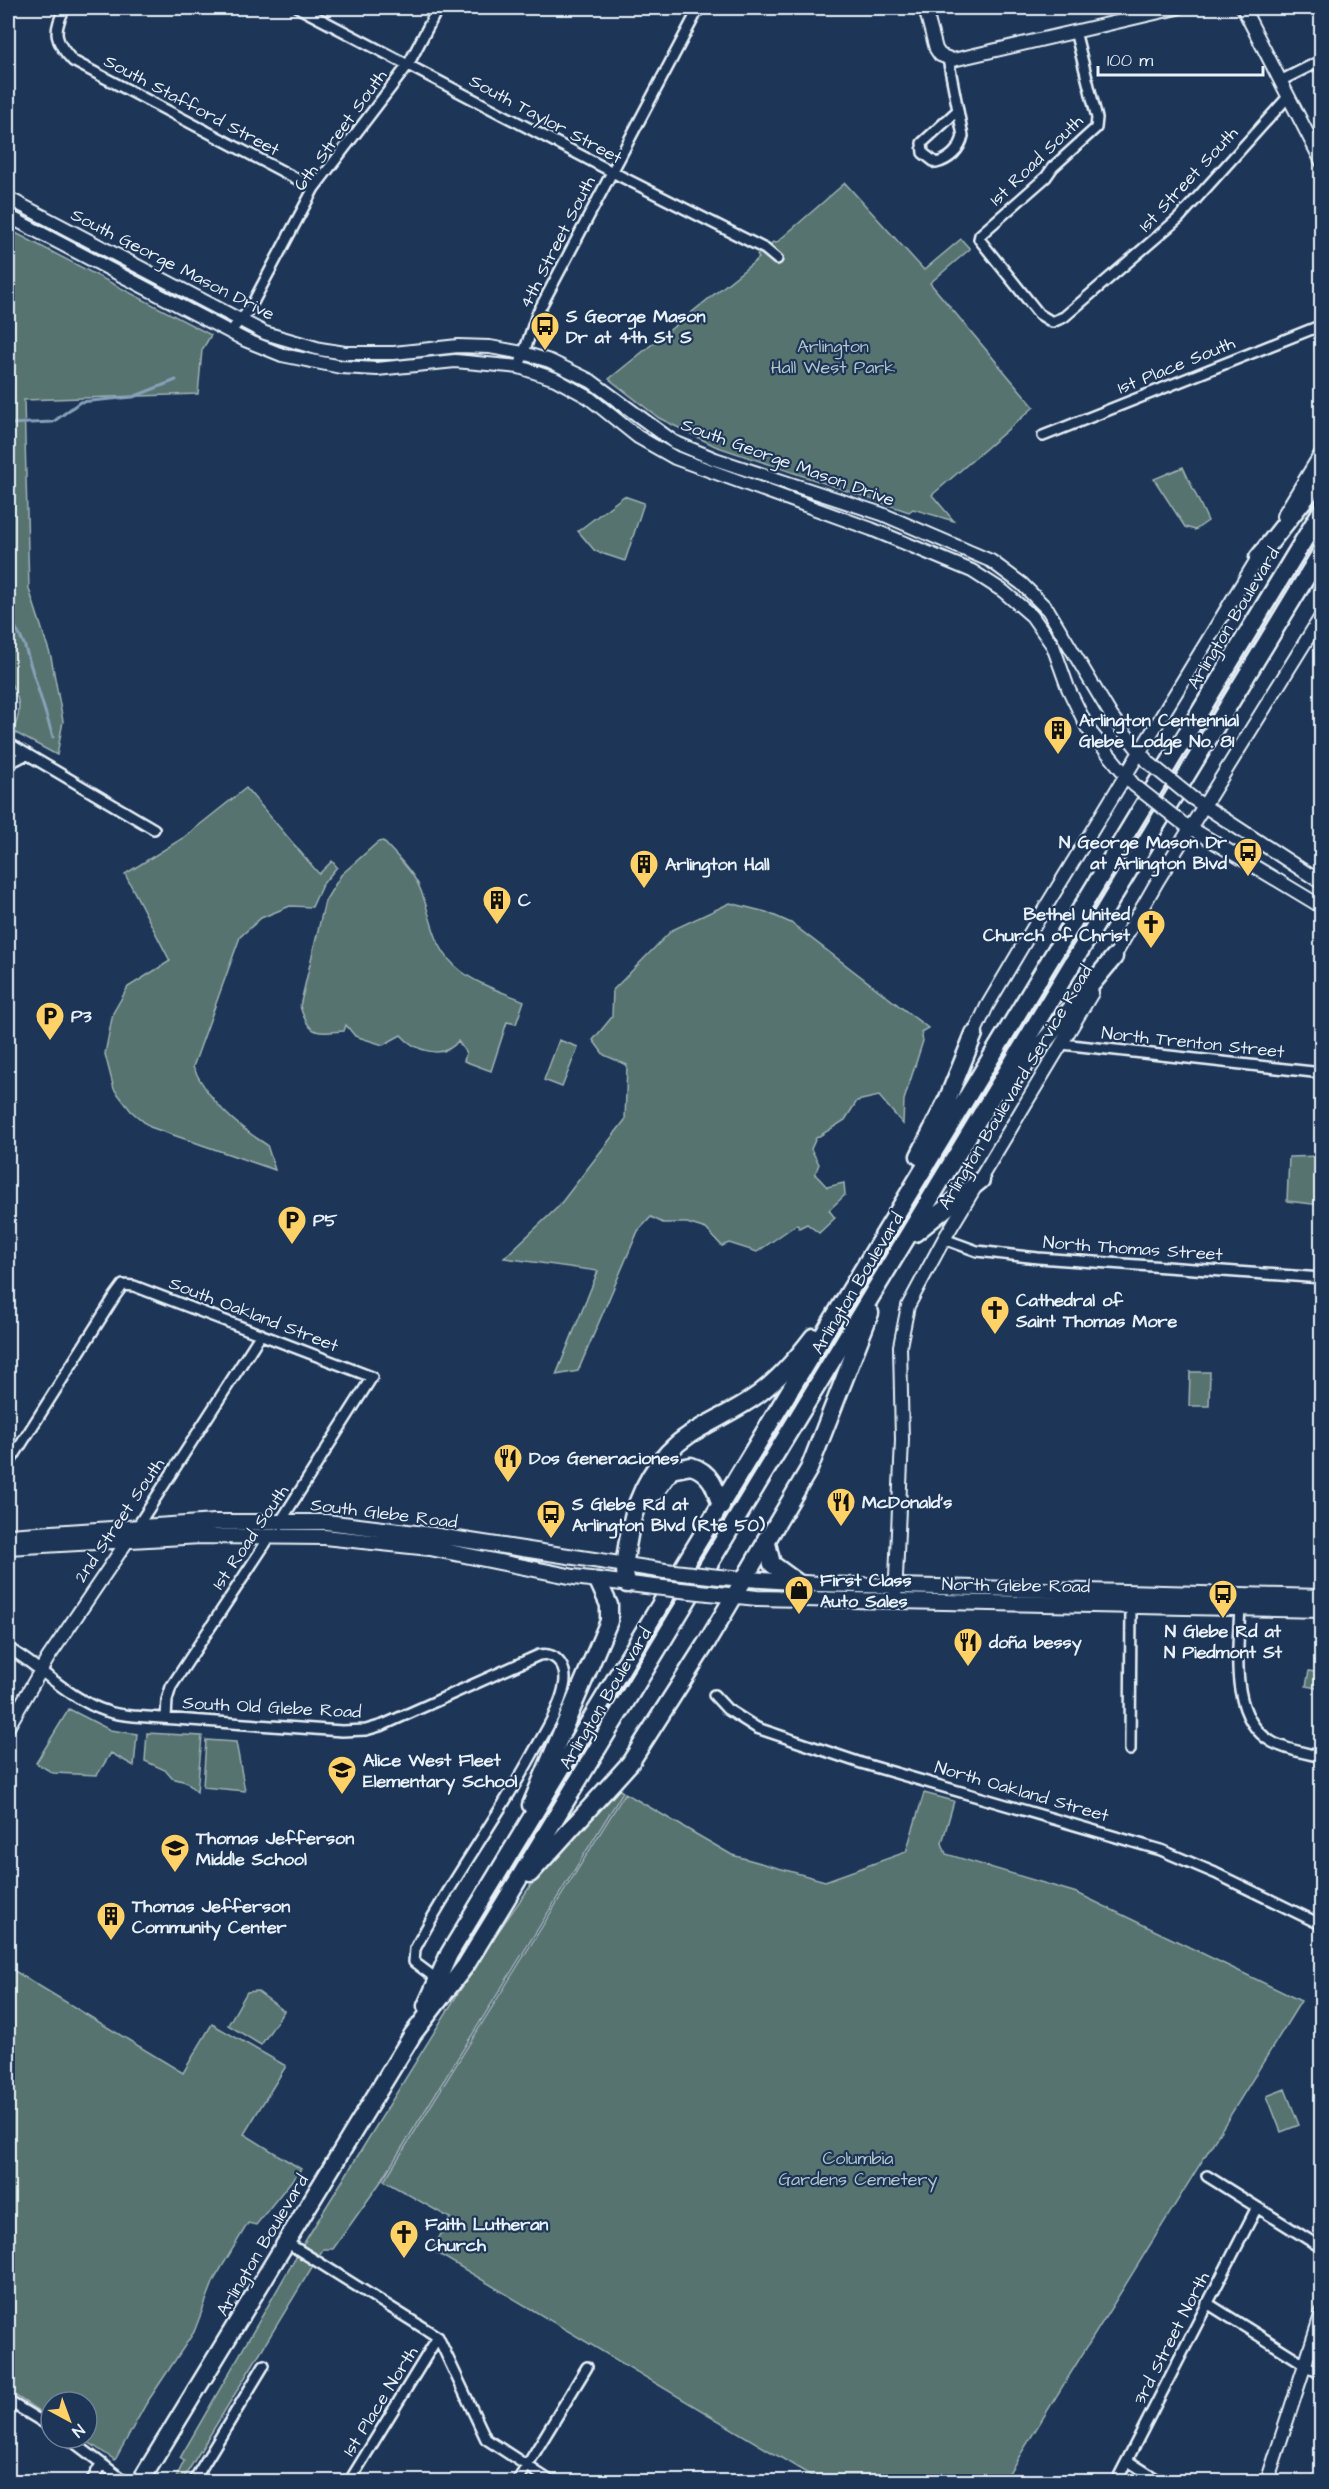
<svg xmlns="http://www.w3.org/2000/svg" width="1329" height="2489" font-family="'Architects Daughter',sans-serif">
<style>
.green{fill:#577370;stroke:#a0b2b4;stroke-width:1.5}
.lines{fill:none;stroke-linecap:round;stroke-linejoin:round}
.stream{stroke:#87a1b8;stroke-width:3}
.street-casing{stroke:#e8f1f8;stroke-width:14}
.secondary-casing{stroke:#e8f1f8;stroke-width:16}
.primary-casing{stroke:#e8f1f8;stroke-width:18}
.highway-casing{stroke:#e8f1f8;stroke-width:21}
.street{stroke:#1d3557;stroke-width:9}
.secondary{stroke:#1d3557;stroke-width:12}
.primary{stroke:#1d3557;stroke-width:14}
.highway{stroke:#1d3557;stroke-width:16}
.secondary-bridge-casing{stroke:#e8f1f8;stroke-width:16;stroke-linecap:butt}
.primary-bridge-casing{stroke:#e8f1f8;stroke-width:18;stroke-linecap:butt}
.secondary-bridge{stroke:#1d3557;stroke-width:12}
.primary-bridge{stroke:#1d3557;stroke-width:14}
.labels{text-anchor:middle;stroke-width:4.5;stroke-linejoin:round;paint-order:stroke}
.street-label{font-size:18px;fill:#e8f1f8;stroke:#1d3557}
.poi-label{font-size:18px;font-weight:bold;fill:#e8f1f8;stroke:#1d3557;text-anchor:start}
.park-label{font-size:18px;fill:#b5c5c8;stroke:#1d3557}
</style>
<rect width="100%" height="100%" fill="#1d3557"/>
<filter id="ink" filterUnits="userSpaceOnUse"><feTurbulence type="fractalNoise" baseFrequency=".0167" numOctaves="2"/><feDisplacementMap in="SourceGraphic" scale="12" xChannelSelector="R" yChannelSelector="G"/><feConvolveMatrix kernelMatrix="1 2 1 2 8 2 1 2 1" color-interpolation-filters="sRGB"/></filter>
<g filter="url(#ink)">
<path class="green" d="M845 183 924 270 961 239 970 249 930 283 1034 407 932 495 954 521 913 509 909 512 715 446 659 418 609 379 759 258 757 255 773 242 776 243Z
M8 229 211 335 202 350 198 394 24 400 29 589 51 657 63 721 57 755 12 731C23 713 20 697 8 679Z
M1183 467 1208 521 1195 530 1185 527 1154 479Z
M624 496 644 503 625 561 595 551 578 531Z
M246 788 319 874 332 861 337 867 322 885 312 907 290 906 261 918 240 937 193 1067C210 1102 234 1124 267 1145L275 1170 150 1127 131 1111 114 1089 105 1054 113 1013 128 987 170 961 125 874 183 838Z
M383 841C395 854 410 868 418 884 433 915 430 947 461 971 479 985 503 992 524 1001L516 1024 507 1022 491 1071 464 1061 466 1053 458 1041C443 1061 414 1050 401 1035L383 1045 355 1036 346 1025 344 1031C318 1033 309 1037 300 1006L325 901 341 875 378 842Z
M730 903 766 912 791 923 928 1028 921 1032 923 1041 904 1100 903 1124 879 1096 857 1101 845 1120 816 1138 811 1149 819 1164 815 1174 827 1187 844 1183 845 1195 829 1210 835 1218 819 1233 807 1224 799 1228 797 1224 757 1252 729 1243 722 1246 706 1229 687 1223H663L651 1217 638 1231 578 1371 556 1375 598 1271 504 1258 558 1207 625 1120 627 1065 604 1055 593 1040 612 1017 613 990 672 930Z
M559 1040 578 1047 562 1087 544 1080Z
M1321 1156V1205L1287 1201 1289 1157Z
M1190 1372H1210L1209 1406H1189Z
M1309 1671 1321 1673V1689L1306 1686Z
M69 1709 110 1730 137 1734 134 1766 111 1753 97 1775 53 1773 36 1763Z
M147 1733 202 1736 197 1792 186 1782 172 1778 165 1770 145 1761Z
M206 1740 236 1742 245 1791 203 1787Z
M615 1787 623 1792 382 2180 333 2249H323L182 2481 174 2482 184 2461 180 2458 307 2238 483 1953 543 1868Z
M625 1793 732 1855 825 1881 906 1852 924 1793 954 1801 942 1843 946 1854 1077 1893 1301 2001 1004 2481H820L432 2250 450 2218 384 2181Z
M8 1967 183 2073 212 2024 286 2066 244 2134 301 2169 256 2225 248 2223 214 2280 194 2332 146 2404 115 2460 82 2438H87V2402H51V2419L8 2391Z
M257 1991 284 2011 261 2045 228 2025 247 1992Z
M1285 2089 1299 2125 1281 2132 1267 2096Z"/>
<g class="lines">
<path class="stream" d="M8 424 53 422 80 402 133 397 176 380
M8 613 24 644 53 737"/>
<g class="street-casing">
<path id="street" d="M65 8C52 32 55 42 73 61L314 188
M299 8 622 177 765 249 777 259
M1075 31 1097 118 1096 128 1053 167 1046 177 980 235 979 239 1039 314 1052 322 1064 317 1179 218 1287 98
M948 59 963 136C960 150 949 160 936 163L923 153 922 143 956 112
M1280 81 1322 60
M230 332 249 310 314 188 408 65 438 8
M519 367 537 314 699 8
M1043 436 1322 325
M8 743 154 829
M8 764 27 754
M1062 1044 1322 1073
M944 1239 977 1251 1038 1258 1322 1278
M8 1465 115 1296 123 1285 134 1286 372 1377 279 1524
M137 1527 261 1334
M1240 1604C1239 1648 1227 1716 1272 1742 1286 1750 1306 1753 1322 1757
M8 1648C41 1667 69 1699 106 1711 114 1714 124 1715 133 1716L342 1731 366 1730 383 1725 539 1655C558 1651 568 1670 564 1687 559 1710 545 1732 533 1753 497 1820 450 1881 415 1949L414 1962 438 1980
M714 1695 727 1709 757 1728 861 1763 1161 1850 1215 1873 1322 1925
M166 1718 167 1700 171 1687 271 1535
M1130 1750 1131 1603
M1207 2176 1322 2248
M286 2242 438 2337 486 2439 552 2482
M1207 2303 1322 2375
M8 2401 51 2427
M68 2438 126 2482
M1128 2461 1161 2482
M91 2482 101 2464
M193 2482 264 2365
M349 2482 438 2337
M517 2482 587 2367
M1116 2482 1256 2209"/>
</g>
<g class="secondary-casing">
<path id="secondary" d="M925 8 936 49 940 55 953 60 1177 8
M1243 8 1322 162
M8 198 265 333 320 349 345 353H394L458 346 490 347 523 353 550 361 591 381 674 442 715 459 882 514 991 561 1022 584 1048 610 1112 717 1148 762
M8 216 245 340 282 355 341 367 377 369 455 361 519 367 555 379 588 397 638 437 675 458 871 529 972 571 1003 591 1032 616 1053 646 1068 688 1088 729 1134 785
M1283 516 1322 452
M1192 798 1322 883
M1184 824 1322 907
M1111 962 1158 880 1322 615
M974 1034 987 1006 1042 913 1262 551
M895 1600 902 1440 900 1346 908 1306 944 1239 1092 993
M8 1727 48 1658 132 1534
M1267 2482 1322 2312"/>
</g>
<g class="primary-casing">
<path id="primary" d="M8 1536 215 1522H326L432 1535 665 1571
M8 1547 201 1536 324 1537 430 1548 574 1577 654 1587
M719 1577 819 1584 1322 1597
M709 1593 757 1598 1322 1610"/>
</g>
<g class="highway-casing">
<path id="highway" d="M1258 558 1322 477
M1004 1090 1114 957
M919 1156 948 1098 974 1034
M915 1233 981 1180
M655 1492 671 1470 691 1466C711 1472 716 1488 721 1507
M766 1539 772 1564 798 1583
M627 1584C622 1566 627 1548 630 1530 637 1493 657 1456 689 1435 712 1420 738 1410 760 1393 781 1377 797 1358 813 1337
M531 1805 609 1621V1605L598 1581
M530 1874 630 1763 707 1642 809 1469 870 1313
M426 2006 449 1954 1322 510
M140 2482 413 2034 466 1965 504 1903 1322 551"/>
</g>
<use href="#street" class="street"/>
<use href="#secondary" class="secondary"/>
<use href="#primary" class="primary"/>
<use href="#highway" class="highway"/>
<g class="secondary-bridge-casing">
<path id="secondary-bridge" d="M1148 762 1192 798
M1134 785 1181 822"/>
</g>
<g class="primary-bridge-casing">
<path id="primary-bridge" d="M665 1571 719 1577
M654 1587 709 1593"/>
</g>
<use href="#secondary-bridge" class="secondary-bridge"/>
<use href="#primary-bridge" class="primary-bridge"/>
</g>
</g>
<defs>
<g id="bus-pin" transform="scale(1.5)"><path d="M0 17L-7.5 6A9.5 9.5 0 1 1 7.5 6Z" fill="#ffd166" stroke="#1d3557"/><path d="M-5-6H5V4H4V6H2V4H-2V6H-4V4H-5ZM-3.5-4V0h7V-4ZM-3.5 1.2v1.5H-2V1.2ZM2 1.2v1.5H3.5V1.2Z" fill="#111"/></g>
<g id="building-pin" transform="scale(1.5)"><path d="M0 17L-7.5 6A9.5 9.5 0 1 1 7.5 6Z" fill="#ffd166" stroke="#1d3557"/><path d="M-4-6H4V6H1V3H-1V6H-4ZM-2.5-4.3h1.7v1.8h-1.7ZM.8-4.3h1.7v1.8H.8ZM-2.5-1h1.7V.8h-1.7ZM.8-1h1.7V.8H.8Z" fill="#111"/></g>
<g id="church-pin" transform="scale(1.5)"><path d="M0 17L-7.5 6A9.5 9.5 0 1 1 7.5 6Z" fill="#ffd166" stroke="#1d3557"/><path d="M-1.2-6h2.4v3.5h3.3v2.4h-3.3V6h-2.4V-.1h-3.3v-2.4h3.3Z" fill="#111"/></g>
<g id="parking-pin" transform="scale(1.5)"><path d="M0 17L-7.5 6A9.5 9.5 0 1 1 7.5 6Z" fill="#ffd166" stroke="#1d3557"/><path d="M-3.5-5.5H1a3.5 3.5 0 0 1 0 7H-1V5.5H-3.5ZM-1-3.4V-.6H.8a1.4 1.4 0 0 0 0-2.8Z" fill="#111"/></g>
<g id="restaurant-pin" transform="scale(1.5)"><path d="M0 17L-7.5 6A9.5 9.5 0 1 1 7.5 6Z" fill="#ffd166" stroke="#1d3557"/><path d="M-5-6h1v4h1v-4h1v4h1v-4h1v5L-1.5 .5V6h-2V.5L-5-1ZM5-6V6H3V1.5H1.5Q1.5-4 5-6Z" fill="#111"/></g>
<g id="shop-pin" transform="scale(1.5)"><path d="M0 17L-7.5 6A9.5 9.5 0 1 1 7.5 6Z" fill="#ffd166" stroke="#1d3557"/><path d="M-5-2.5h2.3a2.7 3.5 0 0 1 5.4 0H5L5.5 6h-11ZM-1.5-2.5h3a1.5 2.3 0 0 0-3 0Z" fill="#111"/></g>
<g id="school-pin" transform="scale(1.5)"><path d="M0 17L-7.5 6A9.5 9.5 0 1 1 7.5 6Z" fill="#ffd166" stroke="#1d3557"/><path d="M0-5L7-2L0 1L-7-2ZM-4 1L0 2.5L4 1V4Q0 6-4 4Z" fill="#111"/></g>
</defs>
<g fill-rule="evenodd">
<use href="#bus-pin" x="545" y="326"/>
<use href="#building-pin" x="1058" y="730"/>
<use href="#bus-pin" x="1248" y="852"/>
<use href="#building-pin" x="644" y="864"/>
<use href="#building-pin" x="497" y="900"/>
<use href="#church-pin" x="1151" y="924"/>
<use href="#parking-pin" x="50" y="1016"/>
<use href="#parking-pin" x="292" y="1220"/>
<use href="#church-pin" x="995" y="1310"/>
<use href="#restaurant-pin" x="508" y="1458"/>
<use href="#restaurant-pin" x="841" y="1502"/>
<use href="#bus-pin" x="551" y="1514"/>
<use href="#shop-pin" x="799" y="1590"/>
<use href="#bus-pin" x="1223" y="1594"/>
<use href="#restaurant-pin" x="968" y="1642"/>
<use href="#school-pin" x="342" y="1770"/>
<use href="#school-pin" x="175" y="1848"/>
<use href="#building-pin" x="111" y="1916"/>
<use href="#church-pin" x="404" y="2234"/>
</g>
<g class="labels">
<g class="street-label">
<text transform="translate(192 105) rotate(28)" y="6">South Stafford Street</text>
<text transform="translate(546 119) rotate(28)" y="6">South Taylor Street</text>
<text transform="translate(340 130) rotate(-54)" y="6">6th Street South</text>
<text transform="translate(1036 160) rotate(-44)" y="6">1st Road South</text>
<text transform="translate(1188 179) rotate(-47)" y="6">1st Street South</text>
<text transform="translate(557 242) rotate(-63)" y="6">4th Street South</text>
<text transform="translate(173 264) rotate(27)" y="6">South George Mason Drive</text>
<text transform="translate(1176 365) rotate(-22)" y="6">1st Place South</text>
<text transform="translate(788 462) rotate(20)" y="6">South George Mason Drive</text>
<text transform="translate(1233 618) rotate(-59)" y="6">Arlington Boulevard</text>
<text transform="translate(1193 1042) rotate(6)" y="6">North Trenton Street</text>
<text transform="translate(1015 1087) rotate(-59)" y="6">Arlington Boulevard Service Road</text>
<text transform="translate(1133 1248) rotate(4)" y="6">North Thomas Street</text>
<text transform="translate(857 1283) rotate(-59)" y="6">Arlington Boulevard</text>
<text transform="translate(254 1314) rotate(21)" y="6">South Oakland Street</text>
<text transform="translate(384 1513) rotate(7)" y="6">South Glebe Road</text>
<text transform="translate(119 1520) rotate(-56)" y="6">2nd Street South</text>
<text transform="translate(250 1537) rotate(-56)" y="6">1st Road South</text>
<text transform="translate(1016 1585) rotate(1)" y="6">North Glebe Road</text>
<text transform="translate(605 1698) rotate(-59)" y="6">Arlington Boulevard</text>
<text transform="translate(272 1707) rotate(3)" y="6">South Old Glebe Road</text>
<text transform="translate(1022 1791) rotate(16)" y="6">North Oakland Street</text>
<text transform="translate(262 2245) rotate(-59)" y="6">Arlington Boulevard</text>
<text transform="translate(1171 2338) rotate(-63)" y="6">3rd Street North</text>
<text transform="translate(380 2401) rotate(-58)" y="6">1st Place North</text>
</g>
<g class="poi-label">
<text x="566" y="322">S George Mason<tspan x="566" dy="21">Dr at 4th St S</tspan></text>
<text x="1079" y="726">Arlington Centennial<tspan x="1079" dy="21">Glebe Lodge No. 81</tspan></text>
<text x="1227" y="848" text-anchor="end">N George Mason Dr<tspan x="1227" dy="21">at Arlington Blvd</tspan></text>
<text x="665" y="870">Arlington Hall</text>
<text x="518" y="906">C</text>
<text x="1130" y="920" text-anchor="end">Bethel United<tspan x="1130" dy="21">Church of Christ</tspan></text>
<text x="71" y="1022">P3</text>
<text x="313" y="1226">P5</text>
<text x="1016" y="1306">Cathedral of<tspan x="1016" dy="21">Saint Thomas More</tspan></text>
<text x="529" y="1464">Dos Generaciones</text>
<text x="862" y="1508">McDonald's</text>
<text x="572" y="1510">S Glebe Rd at<tspan x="572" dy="21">Arlington Blvd (Rte 50)</tspan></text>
<text x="820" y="1586">First Class<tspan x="820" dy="21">Auto Sales</tspan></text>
<text x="1223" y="1637" text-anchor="middle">N Glebe Rd at<tspan x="1223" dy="21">N Piedmont St</tspan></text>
<text x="989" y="1648">doña bessy</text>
<text x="363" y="1766">Alice West Fleet<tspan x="363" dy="21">Elementary School</tspan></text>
<text x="196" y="1844">Thomas Jefferson<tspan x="196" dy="21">Middle School</tspan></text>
<text x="132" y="1912">Thomas Jefferson<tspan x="132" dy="21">Community Center</tspan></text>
<text x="425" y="2230">Faith Lutheran<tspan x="425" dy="21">Church</tspan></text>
</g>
<g class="park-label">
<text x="833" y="352">Arlington<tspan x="833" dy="21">Hall West Park</tspan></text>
<text x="858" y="2164">Columbia<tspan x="858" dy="21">Gardens Cemetery</tspan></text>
</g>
</g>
<rect width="1329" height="2489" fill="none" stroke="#1d3557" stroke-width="30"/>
<rect x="15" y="15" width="1299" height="2459" fill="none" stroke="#e8f1f8" stroke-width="2" filter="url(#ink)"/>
<g transform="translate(69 2420) rotate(139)"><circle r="28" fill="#1d3557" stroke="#6e8097" stroke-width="1.5"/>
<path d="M0-4.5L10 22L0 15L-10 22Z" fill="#ffd166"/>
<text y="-9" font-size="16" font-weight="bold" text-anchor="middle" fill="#e8f1f8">N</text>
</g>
<path d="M1098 66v9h165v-9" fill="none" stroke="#e8f1f8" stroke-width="3"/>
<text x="1107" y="66" font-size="18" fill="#e8f1f8" stroke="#1d3557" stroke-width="4.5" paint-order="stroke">100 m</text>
</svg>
